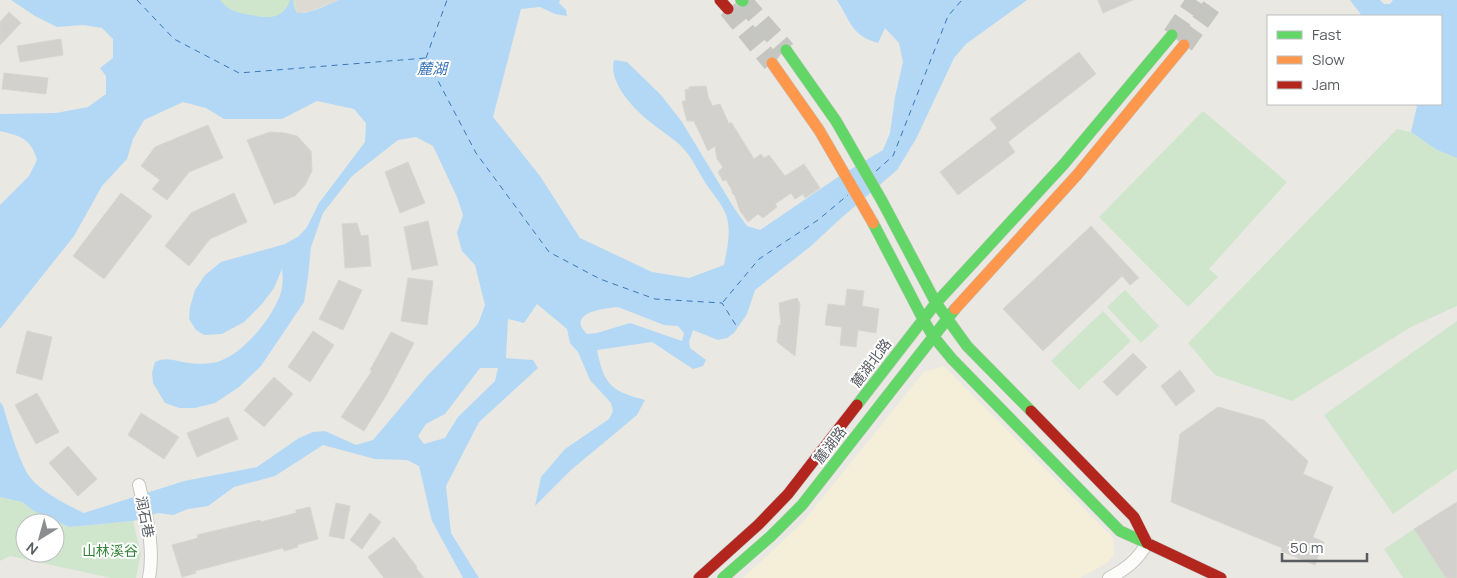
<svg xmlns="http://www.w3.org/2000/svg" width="1457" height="578" font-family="Manrope,'Noto Sans SC',sans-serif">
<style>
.commercial{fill:#f5efd9}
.education{fill:#dcdad2}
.green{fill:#cfe6cd;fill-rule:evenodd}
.water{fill:#b3d8f6;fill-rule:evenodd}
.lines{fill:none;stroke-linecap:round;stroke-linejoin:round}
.ferry{stroke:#3b76bb;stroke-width:1;stroke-dasharray:6 5;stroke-linecap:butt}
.building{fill:#d2d1cd;stroke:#d8d6d1}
.secondary-tunnel{stroke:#c5c5c2;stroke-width:19;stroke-dasharray:19 9;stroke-linecap:butt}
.street-casing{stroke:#c5c5c3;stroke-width:14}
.fast-casing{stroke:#c5c6c4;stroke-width:12}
.slow-casing{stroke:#c5c6c4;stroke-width:12}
.jam-casing{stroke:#c5c6c4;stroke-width:12}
.street{stroke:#fcfcfb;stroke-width:12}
.fast{stroke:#63d668;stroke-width:11}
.slow{stroke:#ff974d;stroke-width:11}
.jam{stroke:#b3261e;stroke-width:11}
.labels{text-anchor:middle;stroke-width:4;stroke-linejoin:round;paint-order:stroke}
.street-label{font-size:14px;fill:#585c61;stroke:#fff}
.park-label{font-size:14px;fill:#338538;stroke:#fff}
.water-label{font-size:15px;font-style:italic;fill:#3b76bb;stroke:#fff}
</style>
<rect width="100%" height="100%" fill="#e9e8e2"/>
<path class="commercial" d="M944 366 1113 538 1114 555 1108 562 1080 578H743L803 522 924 372Z"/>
<path class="education" d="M295 0H339L311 11 300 13H297Z"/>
<path class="green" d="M198 0H295L297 13 270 23 224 15Z
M1203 111 1287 182 1209 269 1218 277 1188 307 1099 217Z
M1397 129 1411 132 1437 150 1457 158V306L1411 327 1292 401 1215 375 1188 343Z
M1125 290 1159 326 1141 343 1107 307Z
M1103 311 1131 341 1079 390 1051 361Z
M1457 321V469L1393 514 1324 415Z
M0 497 22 502 34 511 69 527 133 521 141 553 136 578H111L10 556 0 561ZM25 523H55V553H25Z
M1414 529 1446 578H1403L1384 549Z"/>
<path class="water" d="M11 0H220C229 11 238 13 251 15 268 19 284 19 290 0H293L294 7 297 13C311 14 326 5 339 0H560L559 3 566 10 567 16 555 14 540 7 521 9 493 117 540 176 580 238 652 272 689 278 724 265C727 250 731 233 727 218 723 203 711 193 703 179 696 167 690 154 679 144 670 136 658 129 649 121 633 108 608 82 614 60L627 62 661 95 682 122 734 208 747 226 760 230 838 177 883 150 890 133 895 97 903 62 899 43 885 28 878 43C852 36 850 21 837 0H1027L966 44 954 58 916 139 897 170 839 220 811 246 755 290 747 314 734 333 727 338 718 340 693 330 689 342 690 348 706 360 703 366 693 369 652 342 597 350C604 385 611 391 645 400L637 415 571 470 535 506 541 477 565 449 609 419 613 411 611 403 590 380 578 352 570 343 567 329 537 304 524 323 508 319 506 358 533 360 538 368 479 422 446 486 451 533 479 578H463L432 521 419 466 407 460 375 459 323 445 275 476 234 487 208 506 188 509 173 515 158 513 133 521 69 527 34 511 22 502 0 497V402L3 406C10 429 16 452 27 473 37 490 67 505 84 513L184 481 257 467 299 438 313 432 325 431 356 445 373 440 427 376 478 324 485 305 475 265 462 251 457 233 463 215 457 197 433 146 416 137 398 140 352 176 323 213 311 247 308 277 304 302 261 366 239 387 215 403 195 408H179L165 403 153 383 152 373 155 362C168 356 176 362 189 363 196 364 205 364 212 363 239 360 274 317 281 292 283 285 283 276 282 269L274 288 262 304 244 322 222 334 204 335 196 330 189 319 190 307 195 290 205 275 221 262 285 244 299 236 307 227 319 203 365 142 366 123 354 109 317 101 282 119H224L206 108 183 102 144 120 133 139 127 159 102 186 74 236 0 329V205L29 176 37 160C31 138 20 136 0 131V114L56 113 88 107 106 94V76L100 68 113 58V39L102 28 83 25 57 27 35 16ZM618 307 664 325 678 326 684 333 682 341 630 323 597 333 587 334C565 313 605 308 618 307ZM480 368H498L495 381 458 417 445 438 424 444 418 436 426 424 445 414Z
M1350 0H1380L1384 4H1390L1393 0H1457V158L1437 150 1411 132 1417 106 1413 104H1441V16H1362Z"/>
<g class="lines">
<path class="ferry" d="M137 0 174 39 239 73 426 58 476 153 549 252 600 279 655 299 722 303 737 327
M426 58 447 0
M876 171 893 156 948 16 962 0
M723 302 759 259 818 220 848 195"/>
</g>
<path class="building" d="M1098 0H1133L1103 13Z
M9 12 21 23 0 45V22Z
M61 39 63 55 20 62 17 46Z
M1079 52 1096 74 1008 142 1015 152 958 195 940 172 997 128 990 119Z
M4 73 48 78 46 94 2 89Z
M706 86 709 100H710L712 106 720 104 729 124 731 122 754 159 761 154 764 158 769 155 785 176 804 164 820 188 805 198 803 194 795 199 791 193 775 204 777 207 763 218 758 214 748 222 740 211 735 196 732 193V190L726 180 723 181 718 172 723 167 717 159 715 146 708 151 694 121H687L682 102 686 100 685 90 689 89V87Z
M208 125 223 158 189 172 167 200 152 189 160 180 141 166 155 147Z
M270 132 285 133 297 136 311 151 312 171 305 185 295 196 274 204 247 140Z
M408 162 425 203 400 213 385 172Z
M121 193 152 216 104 279 73 256Z
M234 193 247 222 210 239 189 266 165 246 191 213Z
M428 221 438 265 412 270 404 227Z
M357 223 361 236 368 235 371 266 345 268 342 224Z
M1091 226 1139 278 1130 285 1122 276 1043 351 1003 309Z
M408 278 433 281 427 325 401 321Z
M339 280 362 290 343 330 319 319Z
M847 289 864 291 862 306 879 309 876 333 858 330 856 347 840 345 842 327 825 325 828 304 845 306Z
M797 298 800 304 795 356 777 342 779 325H781L779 303Z
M27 331 52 337 42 380 16 373Z
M313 331 334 345 310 382 288 367Z
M391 332 414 343 387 394 364 431 341 417 372 371 370 370Z
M1133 353 1147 367 1117 396 1103 382Z
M1180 370 1195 391 1176 406 1161 386Z
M274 377 293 394 264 427 244 410Z
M37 393 59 432 36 444 15 405Z
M1218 407 1264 420 1308 461 1303 474 1333 487 1313 537 1324 542 1315 565 1281 551 1282 548 1171 502 1180 434Z
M141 413 179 437 164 459 128 435Z
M228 417 238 439 197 457 187 433Z
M68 446 97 479 78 496 49 463Z
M1457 502V578H1446L1414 529Z
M336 503 350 506 344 539 329 536Z
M310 507 318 539 297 545 298 547 284 551 283 548 195 571 196 573 182 577 172 545 198 538 197 535 260 520 261 522 296 513V510Z
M370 513 381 522 362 549 350 540Z
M394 537 417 567 416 568 424 578H384L368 557Z"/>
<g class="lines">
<path class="secondary-tunnel" d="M743 1 786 50
M728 9 772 63
M1172 35 1196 0
M1184 45 1216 0"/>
<g class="street-casing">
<path id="street" d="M139 485C146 516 155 547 149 578
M1109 578C1126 569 1138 560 1147 543"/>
</g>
<g class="fast-casing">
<path id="fast" d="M741 0 743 1
M786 50 836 121 882 201 936 303 967 346 1031 411
M873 223 923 319 933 336 952 359 1120 531 1151 545
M857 405 936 303 1064 164 1172 35
M723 578 771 536 802 505 955 309"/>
</g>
<g class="slow-casing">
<path id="slow" d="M772 63 819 130 873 223
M955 309 1077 175 1184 45"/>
</g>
<g class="jam-casing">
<path id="jam" d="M720 0 728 9
M1031 411 1134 517 1147 543
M1151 545 1221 578
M699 578 758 525 788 494 857 405"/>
</g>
<use href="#street" class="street"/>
<use href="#fast" class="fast"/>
<use href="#slow" class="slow"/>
<use href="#jam" class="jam"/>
</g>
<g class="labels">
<g class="street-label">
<text transform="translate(871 363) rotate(-53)" y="5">麓湖北路</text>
<text transform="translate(830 445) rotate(-52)" y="5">麓湖路</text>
<text transform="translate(145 517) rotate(79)" y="5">润石巷</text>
</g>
<g class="park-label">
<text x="110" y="556">山林溪谷</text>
</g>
<g class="water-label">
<text x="432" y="74">麓湖</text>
</g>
</g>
<rect x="1267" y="15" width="175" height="90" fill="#ffffff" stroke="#bcbec0"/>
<rect x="1277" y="31" width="25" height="8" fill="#63d668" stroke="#bcbec0"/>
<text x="1312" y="40" font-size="15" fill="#585c61">Fast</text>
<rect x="1277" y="56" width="25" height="8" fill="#ff974d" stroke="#bcbec0"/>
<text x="1312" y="65" font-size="15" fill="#585c61">Slow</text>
<rect x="1277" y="81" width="25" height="8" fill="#b3261e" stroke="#bcbec0"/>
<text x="1312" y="90" font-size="15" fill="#585c61">Jam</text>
<g transform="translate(40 538) rotate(217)"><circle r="24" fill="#ffffff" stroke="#bcbec0"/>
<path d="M0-4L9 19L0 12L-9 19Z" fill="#8b8d8e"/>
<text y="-8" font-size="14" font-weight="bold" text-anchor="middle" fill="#585c61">N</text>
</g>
<path d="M1282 553v8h85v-8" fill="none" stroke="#585c61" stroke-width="2.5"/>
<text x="1290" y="553" font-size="15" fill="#585c61" stroke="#ffffff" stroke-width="4" paint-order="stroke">50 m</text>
</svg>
